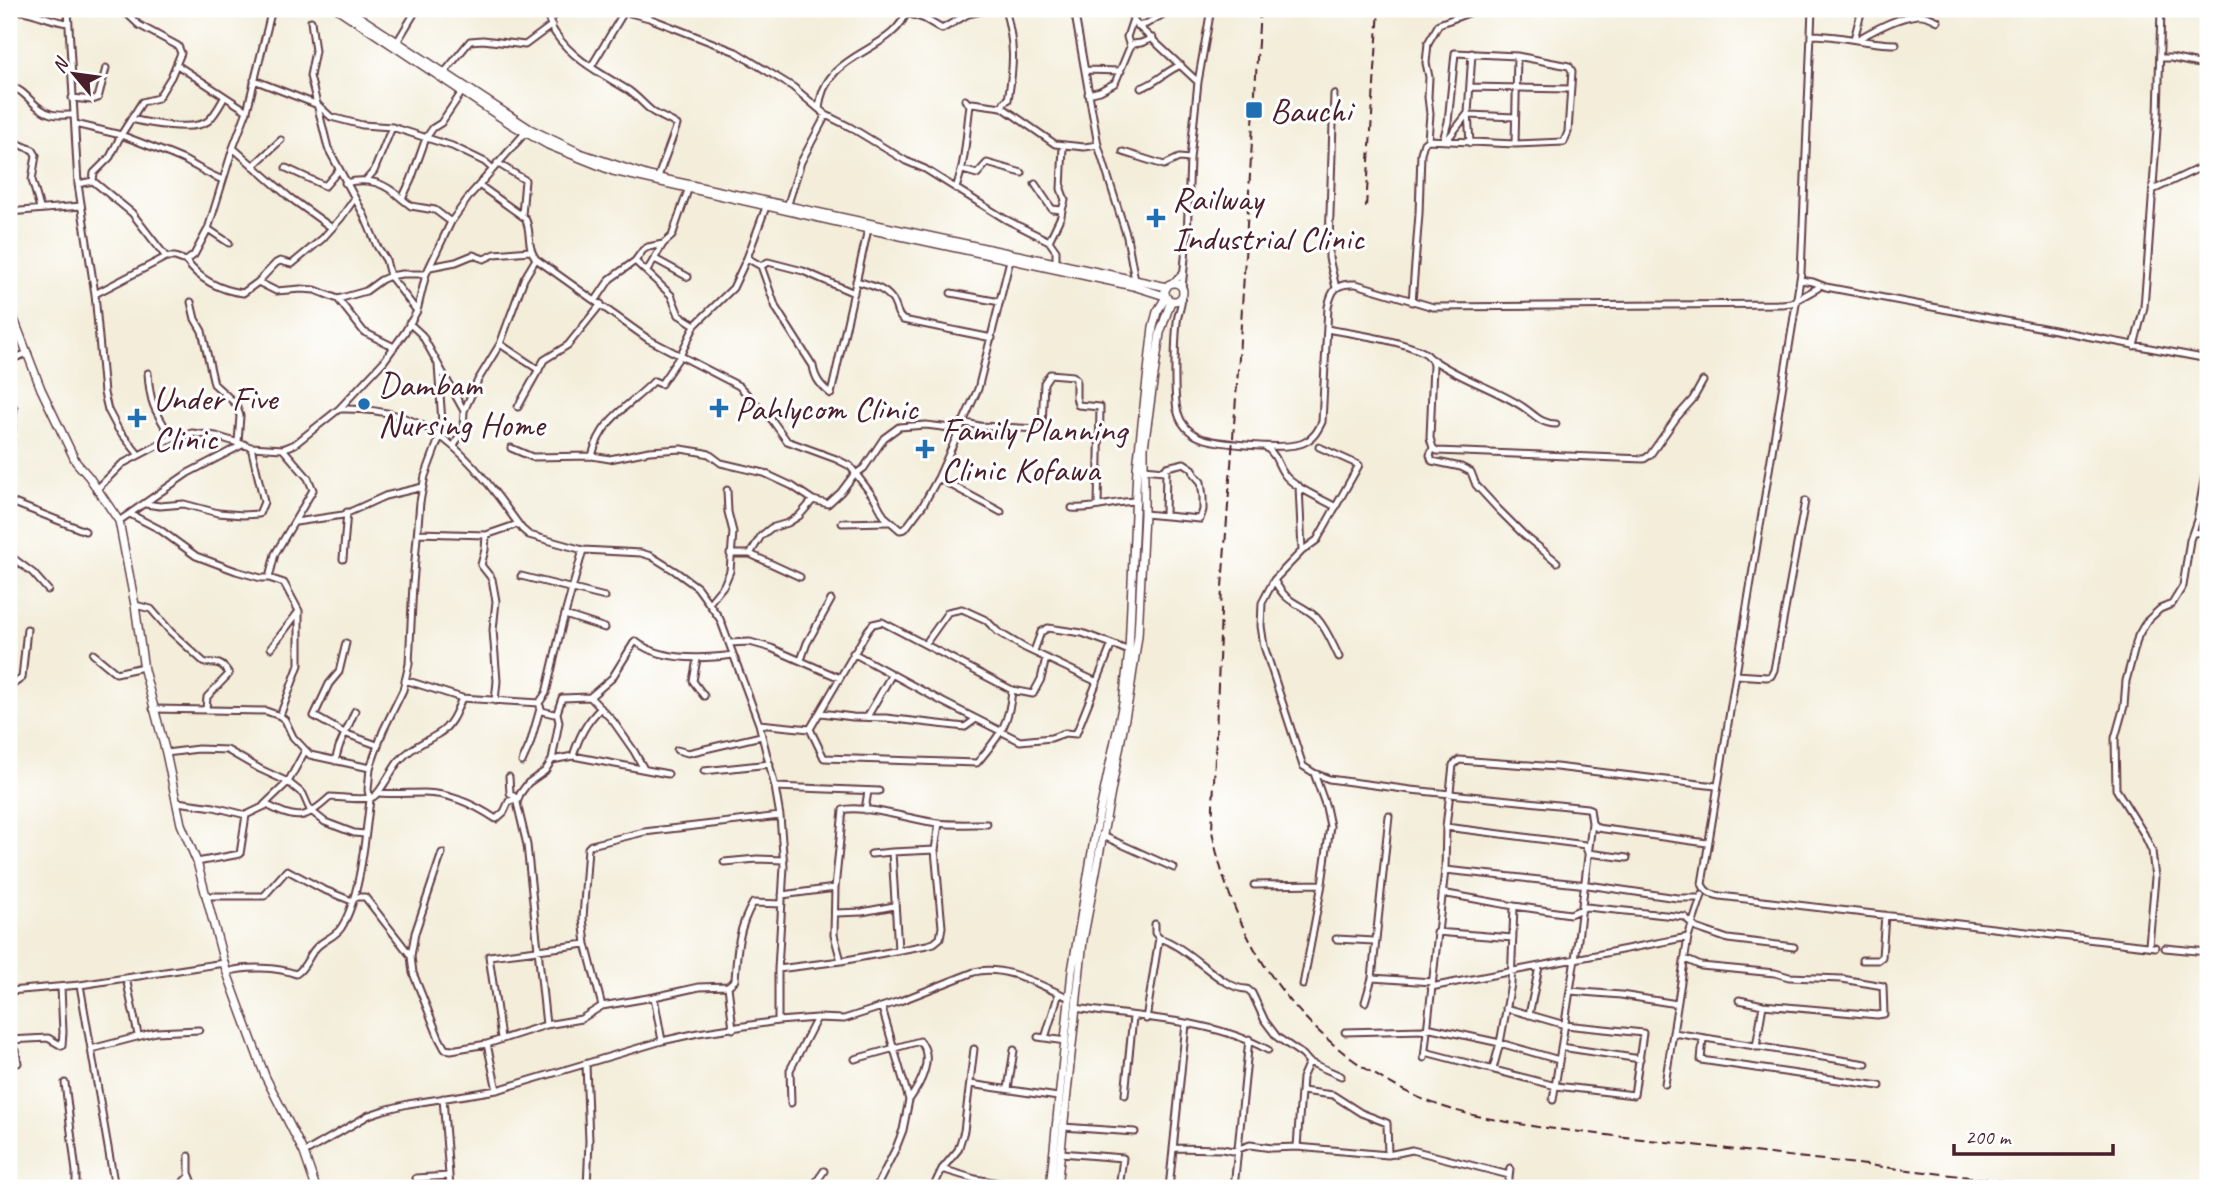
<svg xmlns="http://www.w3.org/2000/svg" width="2217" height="1197" font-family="Caveat,sans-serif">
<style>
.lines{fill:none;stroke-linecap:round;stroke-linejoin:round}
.street-casing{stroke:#633e45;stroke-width:9}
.secondary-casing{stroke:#633e45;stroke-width:10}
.street{stroke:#fff;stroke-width:5}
.secondary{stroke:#fff;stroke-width:7}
.rail{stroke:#4a1f2b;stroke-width:2;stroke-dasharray:10 5;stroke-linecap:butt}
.poi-dot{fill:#1f6fb2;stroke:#fff;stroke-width:2.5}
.labels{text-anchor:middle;stroke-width:6;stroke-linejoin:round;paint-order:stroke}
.poi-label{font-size:35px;fill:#4a1f2b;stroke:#fff;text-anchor:start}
</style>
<rect width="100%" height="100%" fill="#fff"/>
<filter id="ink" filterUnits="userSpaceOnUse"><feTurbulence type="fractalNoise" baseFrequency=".0143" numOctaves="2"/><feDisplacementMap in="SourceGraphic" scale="14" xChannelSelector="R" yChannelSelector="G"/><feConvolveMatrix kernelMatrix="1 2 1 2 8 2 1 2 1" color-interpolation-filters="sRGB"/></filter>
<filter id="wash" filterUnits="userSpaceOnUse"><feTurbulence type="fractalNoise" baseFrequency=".00686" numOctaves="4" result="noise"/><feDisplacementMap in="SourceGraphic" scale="28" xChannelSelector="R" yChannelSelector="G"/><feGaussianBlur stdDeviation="1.57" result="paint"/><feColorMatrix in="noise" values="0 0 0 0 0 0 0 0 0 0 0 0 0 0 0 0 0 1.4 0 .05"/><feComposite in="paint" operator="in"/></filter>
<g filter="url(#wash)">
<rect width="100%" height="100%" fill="#f3edd9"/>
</g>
<g filter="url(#ink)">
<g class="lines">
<g class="street-casing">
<path id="street" d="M68 9 78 184 95 294 104 393 108 410 118 429 139 455
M544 9C549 17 550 26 555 33 573 60 602 74 628 90 638 97 644 105 653 112 661 117 670 120 677 125L658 177
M614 9 649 18 736 52 793 87 826 115 850 127 906 161 925 169 1005 219 1049 241 1056 251V263
M1074 9 1098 145 1127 237 1135 280
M1127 9 1138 26 1198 82 1190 159 1187 238 1182 288
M1496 9 1513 13 1523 9
M1812 9 1801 273 1702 884C1706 893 1711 894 1720 896L2155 947
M9 11C30 8 47 21 68 23
M907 13 925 19 942 29 968 14 991 9
M551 20 557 9
M311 21 315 51 310 76 328 148 364 215 377 246 386 260 390 276 417 311
M1138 26 1146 24 1172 9
M1811 35C1840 35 1867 44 1896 44
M1854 39 1862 9
M1856 40C1875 30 1895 18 1917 15 1925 14 1932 18 1938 21
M397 42 417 9
M1130 47 1133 44 1141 43 1153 38
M2161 58H2171L2208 66
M177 65 247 111
M591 67 624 12
M1085 70 1121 71
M444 73 470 41 483 40 525 45 552 25
M254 80 318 105 331 117 362 125 392 127 452 146 485 162 493 169
M1198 82 1211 9
M9 86C27 90 33 109 51 114 58 116 67 115 74 115
M1470 87 1570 89
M1141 88C1157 83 1165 71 1181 65
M1088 94 1100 91 1115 83 1130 47 1127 37 1133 19
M1334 94 1329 243V258L1336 288
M72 98 92 100 98 98 106 68
M972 103 1002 107 1055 144 1084 147 1098 145
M1002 107 1005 101 1008 100C1014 64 1015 44 1005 9
M819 109C824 49 893 55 908 9
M1469 115 1515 117
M131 119C148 123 193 132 208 121 215 115 220 105 224 98
M75 124 121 135 142 102 158 98 171 77 181 53 178 46 139 25 122 9
M9 140 33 150 36 155 32 180 40 208
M1428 140 1430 114 1428 97 1429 77 1426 63 1428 43 1439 24 1479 9
M1447 140 1468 113
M1470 143 1468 113 1472 53
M1515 144 1517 56
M233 148 289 197 332 228
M1123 152 1164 165 1179 158 1190 159
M497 163 525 180 522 215
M253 166 281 140
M286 168 325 186 339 170
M963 170 977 174 987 163 1022 173
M367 179 374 171 392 127
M93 181 94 173 110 157 121 135C142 143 163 151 184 160 197 167 209 175 223 180
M345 183C369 177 385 183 402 199L411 180 426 138 433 128 441 123 462 92
M78 184 93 181 132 213 166 257
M1035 184 1052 209 1062 210 1061 216 1049 241
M479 185 525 218C532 231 526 246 536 259L648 339 739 386 772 420 787 441 836 459 850 466 875 499 884 516 900 530 905 529 923 505 938 478 978 389 1010 260
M956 188C966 160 966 134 970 105L965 100
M2153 190 2208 164
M402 199 411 206 435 210 451 222
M788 204 801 162 826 115
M1062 210 1065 200 1061 189 1063 146
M9 212 81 206
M208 229 229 243
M747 258 761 266 776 308 813 366C815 379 821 386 831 394L868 229
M655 259 688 277
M186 261C200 280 220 290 243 293L258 282 276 263 280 261 292 264 322 239 341 218 355 198
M635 261 671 295 679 315 695 325
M761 266 768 262 803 271 854 293
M430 267 456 262 473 255 484 259 495 254 530 251
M647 271 663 244 672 236 688 190
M1800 280 1813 282 1826 287 2208 359
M856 281C871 285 889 289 895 305 898 312 897 315 903 320L992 338
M258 282 276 291 301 289 315 290 338 299 364 332 394 347
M1173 283 1182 274
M951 293 1000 302
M95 294 166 257H175L186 261 194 255 208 229 233 148 247 111 272 9
M1182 295C1182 303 1180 309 1178 316 1175 330 1173 400 1178 413 1181 424 1189 432 1199 437 1215 444 1290 451 1305 442 1314 438 1318 430 1322 422L1328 307C1332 288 1337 283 1356 284L1433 307 1782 304 1791 303 1818 288
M338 299 366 291 381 280 390 276 402 274H426
M596 300 610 279 635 261 643 250 648 247 663 244
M191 302 195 319 202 331 214 384 236 404 240 416 238 442
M1412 302 1419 214 1421 153 1424 143 1428 140 1515 144 1564 142 1568 132 1572 71 1569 66 1517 56 1455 53 1448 122 1443 140
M409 323 422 335 464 411
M1327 329C1354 334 1399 340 1423 352 1429 355 1432 359 1433 365L1430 438 1433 448 1437 451 1644 459 1650 455 1677 417 1693 399 1703 381
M500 344 539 370
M2134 346 2144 307 2148 257 2158 115 2161 9
M1432 359C1460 379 1494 388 1523 407 1535 415 1541 424 1556 424
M9 360 28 353
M148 373C150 405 155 411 172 438
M9 400 14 408 9 462
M518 407 544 360 568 345 601 304
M339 409C435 406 471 459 522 529L529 535 583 550 641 553 651 556 675 571 697 587 720 619 759 724 775 787 780 816 784 866 778 969V1021
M962 422 979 426 1040 429 1042 426 1044 383 1050 374 1073 376 1076 379V397L1078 405 1100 407 1098 506
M454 446 463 429 464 411 478 380 500 344 524 279 536 259
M1266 447C1279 458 1276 463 1284 474 1293 487 1322 499 1336 507
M1319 447 1359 465 1317 540 1302 551 1274 580 1262 603 1261 626 1264 646 1303 766 1314 773 1329 779 1411 790 1587 808 1590 809 1592 823 1597 828 1707 843
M511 448 532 457 592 456 610 459 649 451 681 449 700 452 709 454 721 463 764 473 792 486 813 500 828 504 841 492 853 476 864 468 884 438 899 427 926 425 959 429
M1433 448 1430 455 1432 461 1461 467 1471 472 1476 485 1498 509 1524 535 1557 562
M592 456C602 417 629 407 654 381L661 384 680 356 695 325 733 288 747 258 766 207
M938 478 1001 512
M1299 486 1302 551
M96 490 122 464 172 438 192 433 216 436 251 447 283 449 295 444 339 409 384 361 405 332 417 311 426 274 451 222 471 194 525 133
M9 501 85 531
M145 504 160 506 184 504 218 513 243 515 259 514 264 502 251 447
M1072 508C1094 510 1114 501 1137 501
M130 514 159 529 196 556 236 571 261 578H269L275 554 313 490 308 478 283 449
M1144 514 1200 519 1203 510V497L1201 482 1194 474 1193 469 1184 463 1167 467 1164 471 1144 469
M1165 514 1166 471
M119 521 188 473 244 444
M296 522 343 515 385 496 423 487
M842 523 888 522
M418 533 486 535 518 524
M2194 533 2208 532
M486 535 485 550 481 565 492 579 496 601 493 630 497 681 495 701
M730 554H750L800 577
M750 554 761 536 771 528 788 523 799 516 813 500
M9 555 33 573 48 590
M343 559 347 512
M521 576 605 597
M269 578 284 583 299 611
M1274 580C1288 606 1298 601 1316 617 1327 629 1332 643 1339 657
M710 602 724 585 730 571 733 532 728 512 727 490
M135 605 151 609 171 632 205 663C217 662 223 663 229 674L207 697 206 709
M565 615 605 628
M346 643 339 672 329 684 314 716 344 733 377 745
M729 643 750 642 771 648 840 678
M926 643 948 612 962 609 986 620 998 632 1025 648 1097 682
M271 648 299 611V665L280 716
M1034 651 1041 632 1048 628 1082 633 1112 644
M853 653 943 702 1020 741 1051 738 1065 733 1076 734 1112 644 1129 651
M93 654 116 673 143 667
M697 659 693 681 704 696
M801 660 807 643 831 600
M1736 675 1767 677 1771 676 1774 670 1805 501
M405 680 462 698 539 703
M9 687 22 678 27 629
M1012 690 1033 694 1041 679 1046 658
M590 697 613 721 634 751 644 769
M539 703 546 693 562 625 583 550
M540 706 542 711 554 714 557 713
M153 709 266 711 280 716 285 720 293 737 310 755 370 768
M821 713 853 717 886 718 965 727 976 719
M867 717 892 674
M759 724 810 729 824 758 977 763C999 736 1009 726 1012 690L882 622 873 624 868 630 810 729
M677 750 688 753 761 736
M166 753 198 749 227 750 260 769 288 782 303 794 310 810 325 822 354 833 365 834
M573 756C579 737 586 722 601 708
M552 760 573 756 668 774
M335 761 339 747 355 711
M522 762 530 744 540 709
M704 771 770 764
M775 787 879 791
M379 793C394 794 409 793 424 793 449 793 475 805 496 819L504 812 509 801 517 799 510 793 509 777
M177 802 214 807 246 815
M264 805 288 782 305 751
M865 810 868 791
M939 823 935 850 942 927 940 938 934 943 927 945 841 961 834 935 835 888 843 810C862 804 914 820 937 823 953 825 971 824 987 824
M1446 827 1578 844 1585 845 1588 853 1627 858
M1101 835 1174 868
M442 853 415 933 411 956 413 973 439 1038 445 1049 451 1050 487 1044 546 1025 581 1019 602 1006 654 997 699 987 728 986 733 1029
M871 854 892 852
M197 862 240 854 246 815 267 805C297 821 305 820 330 797 340 797 366 801 373 797 380 794 391 771 398 762 410 748 423 743 438 734 451 727 457 710 462 698
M724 862 757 859 784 860
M1445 870 1588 885 1677 898H1701
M1254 885 1322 884
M1442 893 1514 906 1511 984 1500 1043 1493 1069
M782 895 835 888
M206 896H264L287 870 322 889 352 901
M354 897H365L411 956
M1514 906 1570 914 1586 907 1685 917 1696 928 1728 939 1794 947
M836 913 862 912 894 906
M1436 932 1513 938
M1159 938C1188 946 1222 990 1247 989L1252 993 1265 1021 1277 1037 1303 1055 1309 1062 1341 1076
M1336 939 1374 941
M2149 945 2155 878 2152 851 2144 834 2116 789 2115 738 2124 706 2126 681 2138 636 2146 622 2160 609 2172 604 2183 586 2190 540 2197 520 2208 458
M2165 948 2208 952
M898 950 892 852 935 850
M1685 959 1701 966 1775 973 1789 977 1842 979 1883 986 1884 1014 1877 1015 1763 1005 1739 1000
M1862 960H1878L1882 957 1885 915
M778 969 841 961
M227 972C246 966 277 967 296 974 306 968 308 956 316 948 323 940 335 937 341 928 361 897 365 836 370 800L368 790 370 768 383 731 403 690 409 664 413 584 420 502 425 476 440 436 442 423 438 365
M126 978 138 1035
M1372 978 1432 982
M80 985 115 1188
M1303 985 1322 884 1330 826 1326 807 1314 773
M728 986 735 980C737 951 738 928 753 903L782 904
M1431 987 1688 937
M9 991 80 985 224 963
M1570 991 1621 995 1677 1004
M654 997 662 1041
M1365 1002 1372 978 1389 816
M602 1006 586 944 583 918 588 848 591 845 644 832 780 816
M1076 1008C1138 1018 1213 1019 1268 1050
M1529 1015 1539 967
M1146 1019 1159 938 1155 933V924
M546 1025 527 845 517 803 520 794 528 783 545 771 552 760 559 722 557 713 562 698 590 697 612 678 635 641C660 661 704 659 733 655
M1345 1032 1423 1030 1431 1028 1500 1043 1559 1060
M1674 1033 1866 1064
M1038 1037 1066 1041
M501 1038 489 956 586 944
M1045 1038 1059 993
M1703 1038 1701 1060 1880 1086
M9 1040 48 1038 62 1046 63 1032 61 987
M9 1044 16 1052 18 1063
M487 1044 497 1090
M1561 1047 1640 1059
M1756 1047 1763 1005
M91 1049 156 1032 199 1030
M1425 1052 1556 1086 1634 1095 1643 1033 1565 1025 1506 1008
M1424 1058 1445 870 1446 827 1453 765 1459 760 1556 767 1716 786
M855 1059 920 1041C935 1058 920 1085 909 1100
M586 1064 589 1141 587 1188
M65 1083 76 1172V1188
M970 1084 1058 1097
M1665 1084 1688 937 1702 895
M1008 1089 1014 1050
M1302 1091 1333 1095 1361 1113 1387 1123 1388 1155
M1125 1095 1133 1017
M443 1098 450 1188
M1553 1100 1578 939 1592 823
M791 1103 790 1070 817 1018
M1063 1127 1135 1132
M1297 1147 1302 1078 1309 1062
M1173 1148 1222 1149 1233 1151 1250 1145 1272 1148 1297 1147 1388 1155 1412 1150 1509 1175
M304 1153 369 1115 384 1110 408 1104 497 1090 662 1041 698 1033 778 1021 817 1018 844 1019 900 1001 974 972C1006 964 1040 986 1070 998
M1061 1153 1123 1158 1119 1188
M189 1156V1173L195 1188
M942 1169 975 1179 1030 1188
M416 1178 449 1176
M179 1188 185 1180 190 1177
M812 1188 824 1171
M876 1188 896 1148 903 1130 909 1100 882 1008
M933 1188 942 1169 958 1150 964 1131 974 1049
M1169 1188 1186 1024
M1234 1188 1249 1039
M1508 1188 1510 1168"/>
</g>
<g class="secondary-casing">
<path id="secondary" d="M338 9 514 126 548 145 613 171 868 229 1133 286 1165 296
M347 9 530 129 580 153 649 176 1167 287
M1165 292a9 9 0 1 1 18 0a9 9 0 1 1-18 0Z
M9 306 41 389 76 462 89 477 119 521 135 605 144 670 166 753 181 824 197 862 226 970 251 1038 265 1076 304 1153 316 1188
M1050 1188 1072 971 1095 834 1123 703 1129 651 1137 468 1153 327 1157 312 1166 297
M1057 1188 1083 940 1129 697 1138 636 1144 514V447L1160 333 1171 301"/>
</g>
<use href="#street" class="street"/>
<use href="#secondary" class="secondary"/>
<path class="rail" d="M1260 9 1239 357 1222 587 1212 831C1234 946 1302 1042 1409 1093 1450 1113 1494 1120 1538 1127L2064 1188
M1366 207 1379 9"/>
</g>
</g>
<g class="poi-dot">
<rect x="1245" y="101" width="18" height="18" rx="3.5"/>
<path d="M1152.5 207.5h7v7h7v7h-7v7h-7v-7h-7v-7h7z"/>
<circle cx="364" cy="404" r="7"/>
<path d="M715.5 397.5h7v7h7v7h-7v7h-7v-7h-7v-7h7z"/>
<path d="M133.5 407.5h7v7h7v7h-7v7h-7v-7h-7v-7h7z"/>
<path d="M921.5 438.5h7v7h7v7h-7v7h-7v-7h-7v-7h7z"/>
</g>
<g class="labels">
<g class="poi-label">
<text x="1270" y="122">Bauchi</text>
<text x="1172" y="210">Railway<tspan x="1172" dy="40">Industrial Clinic</tspan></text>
<text x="378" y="396">Dambam<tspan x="378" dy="40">Nursing Home</tspan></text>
<text x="153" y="410">Under Five<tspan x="153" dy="40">Clinic</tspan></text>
<text x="735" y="420">Pahlycom Clinic</text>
<text x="941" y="441">Family Planning<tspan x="941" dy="40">Clinic Kofawa</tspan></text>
</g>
</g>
<rect width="2217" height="1197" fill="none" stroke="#fff" stroke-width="35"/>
<g transform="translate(74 74) rotate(299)" stroke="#ffffff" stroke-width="5" paint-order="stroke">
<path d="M0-5L12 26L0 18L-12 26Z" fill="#4a1f2b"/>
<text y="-10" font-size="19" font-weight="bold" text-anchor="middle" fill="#4a1f2b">N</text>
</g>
<path d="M1954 1144v10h159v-10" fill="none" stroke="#4a1f2b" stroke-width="3.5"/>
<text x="1965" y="1144" font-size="21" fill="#4a1f2b" stroke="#ffffff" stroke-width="5" paint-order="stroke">200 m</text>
</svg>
